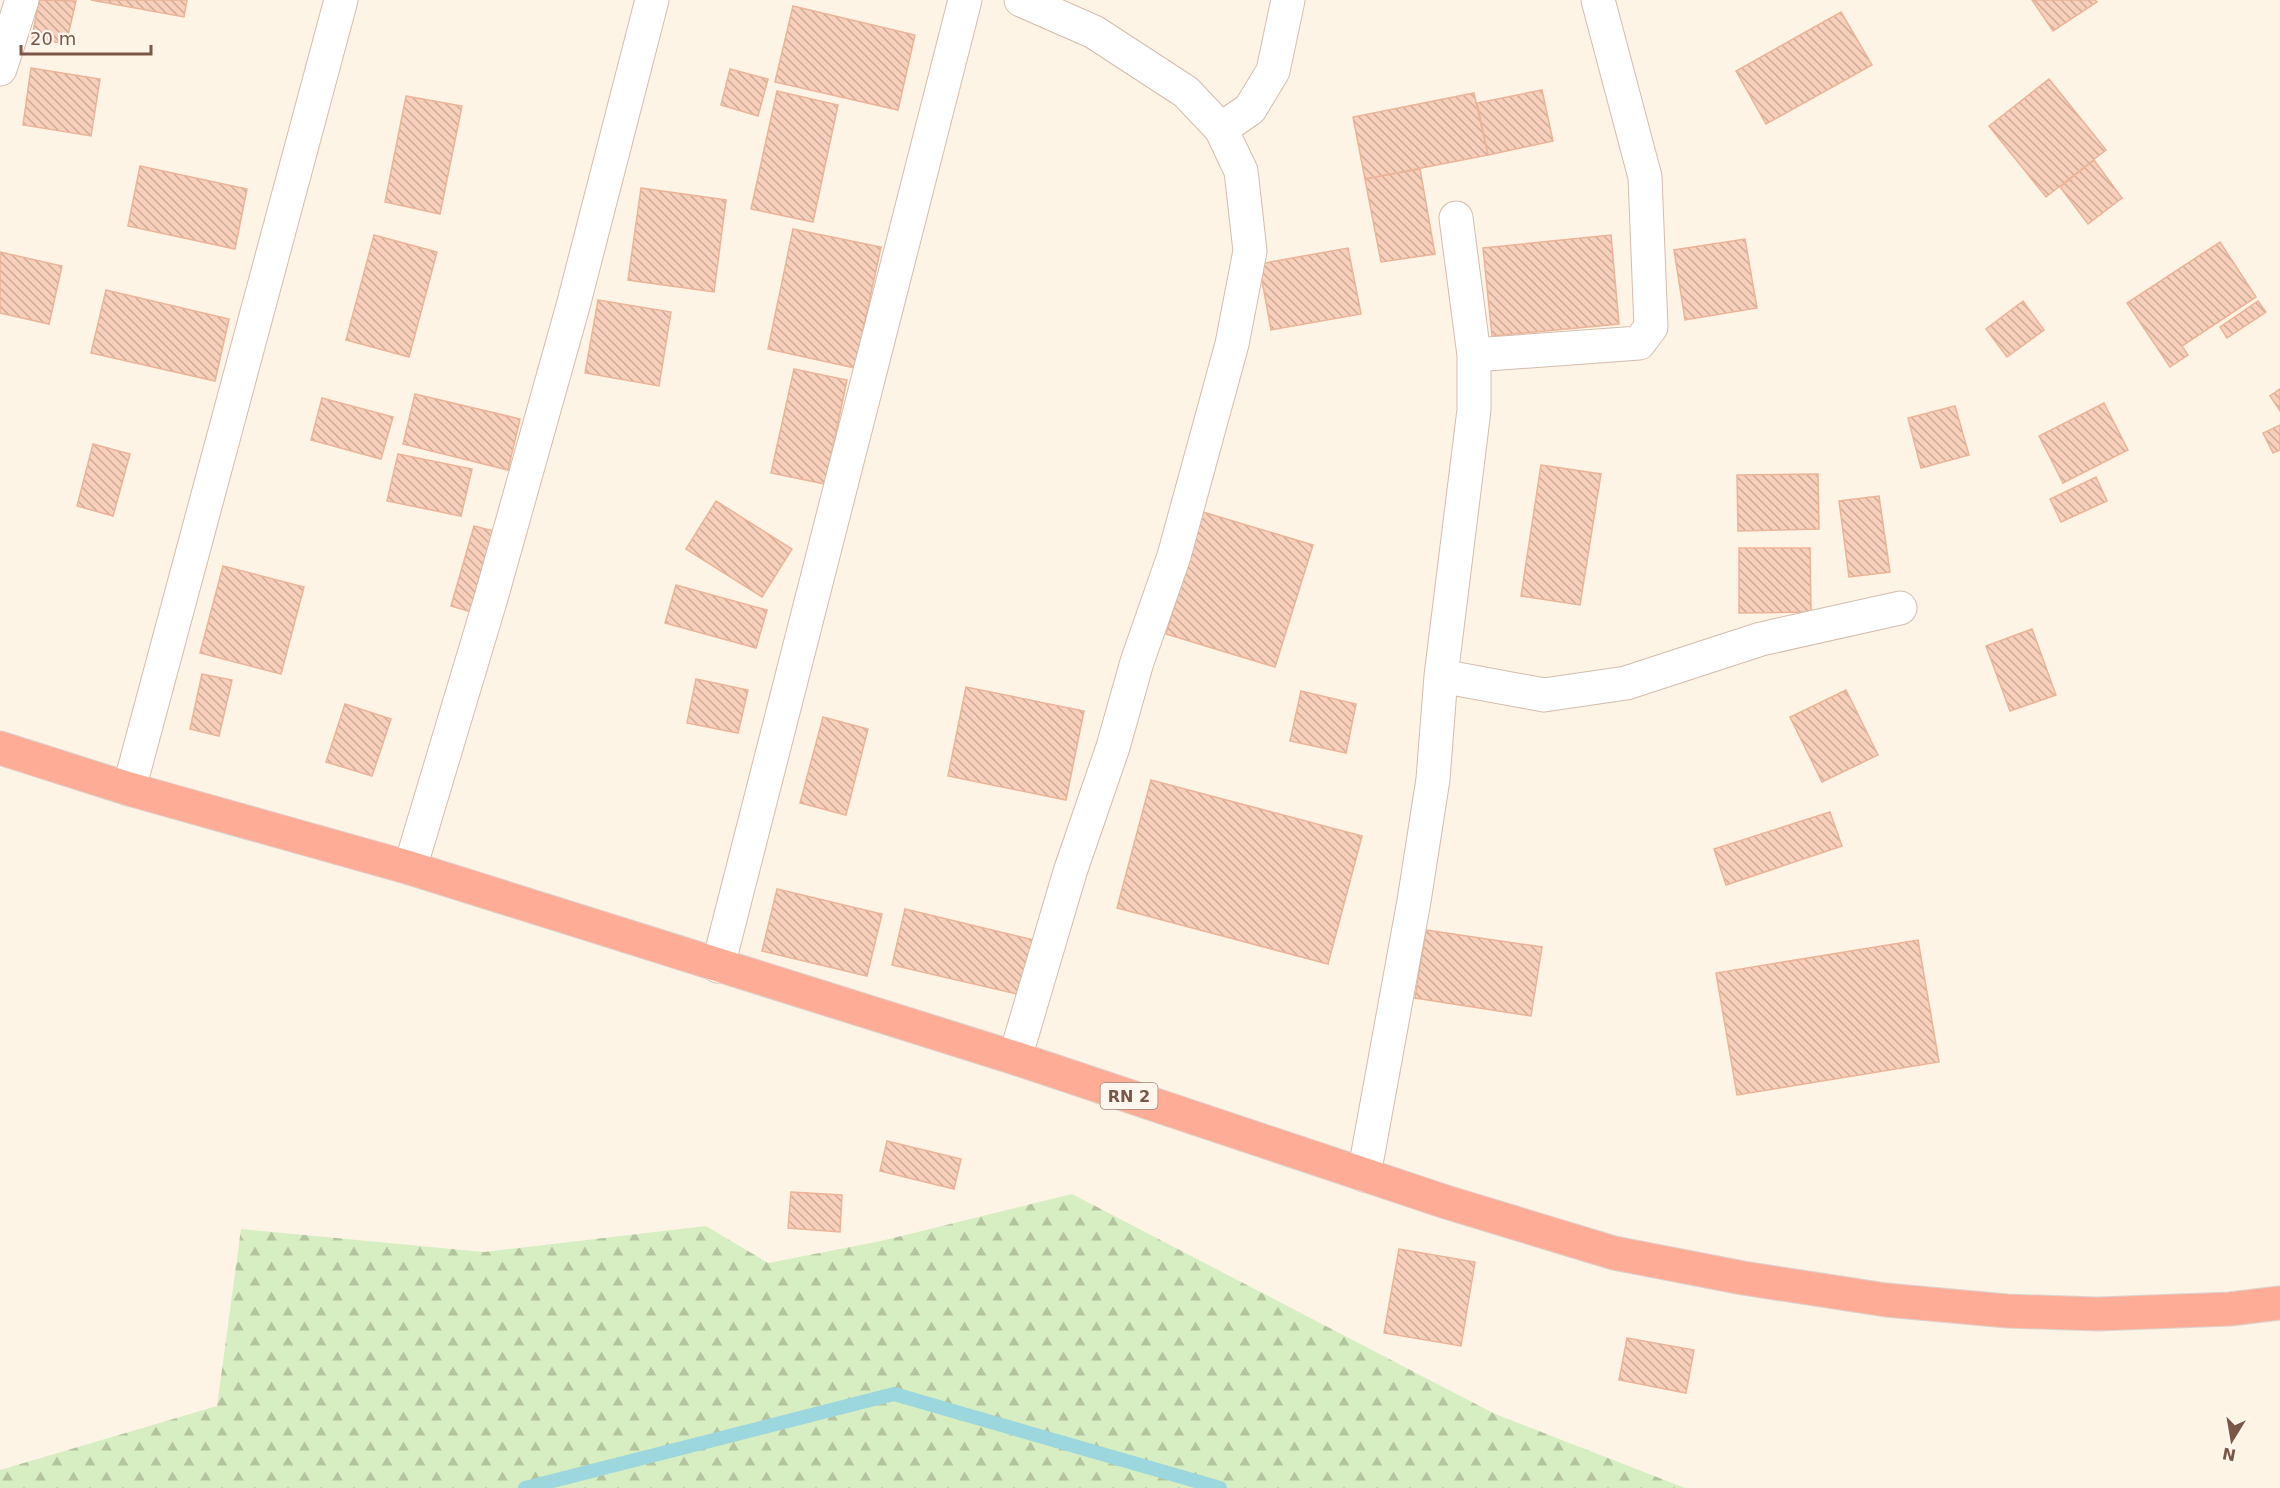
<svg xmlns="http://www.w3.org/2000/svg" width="2280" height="1488" font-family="'DejaVu Sans',sans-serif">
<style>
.forest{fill:url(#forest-firs)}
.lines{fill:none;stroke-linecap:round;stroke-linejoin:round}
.stream{stroke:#9cd7de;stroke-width:14}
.building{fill:url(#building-back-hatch);stroke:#ebb498;stroke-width:1.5}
.street-casing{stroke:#d4bcac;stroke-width:35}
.highway-casing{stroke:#ddd3cf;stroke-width:35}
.street{stroke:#fff;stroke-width:33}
.highway{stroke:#ffac96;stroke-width:33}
.labels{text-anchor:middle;stroke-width:4.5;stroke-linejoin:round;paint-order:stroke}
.shield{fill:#fff7ee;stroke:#a38779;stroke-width:1.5}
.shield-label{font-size:16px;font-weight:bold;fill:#7b5747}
</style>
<defs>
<pattern id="forest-firs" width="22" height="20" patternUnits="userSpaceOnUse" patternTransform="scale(1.5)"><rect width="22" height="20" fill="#d6eec2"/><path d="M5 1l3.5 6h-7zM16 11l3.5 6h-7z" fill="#b3c49f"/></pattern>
<pattern id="building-back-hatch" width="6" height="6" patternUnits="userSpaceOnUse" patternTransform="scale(1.5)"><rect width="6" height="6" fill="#f7cfba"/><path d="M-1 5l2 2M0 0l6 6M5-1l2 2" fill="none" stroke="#cdab99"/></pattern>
</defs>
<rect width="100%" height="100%" fill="#fef4e5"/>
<path class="forest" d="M1072 1194 1495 1414 1685 1488H0V1470L217 1406 241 1229 484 1252 706 1226 768 1263 881 1241Z"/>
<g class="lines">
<path class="stream" d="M525 1488 894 1394 1220 1488"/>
</g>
<path class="building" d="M39 0 76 1 66 44 32 38Z
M91 0H187L184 17Z
M2032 0H2095L2097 2 2053 31Z
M793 6 915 35 898 110 775 82Z
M1841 12 1872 65 1766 124 1736 71Z
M31 68 100 79 91 136 23 125Z
M730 69 768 79 758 116 721 105Z
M2049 79 2106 150 2046 197 1989 126Z
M1542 90 1553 141 1488 155 1477 103Z
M777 91 838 105 813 222 751 209Z
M1474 93 1488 155 1365 179 1353 117Z
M406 96 462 106 440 214 385 202Z
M2094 160 2122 198 2088 224 2060 187Z
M140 166 247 189 235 249 128 226Z
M1420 169 1435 254 1381 262 1365 179Z
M641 188 726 200 714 292 628 280Z
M793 229 881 247 855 368 768 349Z
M374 235 437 252 409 357 346 340Z
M1611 235 1619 324 1492 336 1483 248Z
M1745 239 1757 308 1685 320 1674 250Z
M2220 242 2256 297 2182 346 2188 355 2170 367 2127 303Z
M1348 248 1361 314 1271 330 1259 264Z
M0 252 62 266 49 324 0 313Z
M106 290 229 319 215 381 91 353Z
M598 300 671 312 659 386 585 373Z
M2023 301 2044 330 2007 357 1986 329Z
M2258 301 2266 312 2227 338 2220 327Z
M794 369 847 380 825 484 771 473Z
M2280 389V411L2270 396Z
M415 394 520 419 508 470 403 444Z
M322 398 393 417 381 459 311 440Z
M2104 403 2128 450 2063 483 2039 436Z
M1955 406 1969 455 1921 468 1908 418Z
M2280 425V450L2273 453 2263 433Z
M93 444 130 454 113 516 77 506Z
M398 454 472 469 461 516 387 501Z
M1541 465 1601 474 1580 605 1521 596Z
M1818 474 1819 529 1738 531 1737 475Z
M2096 477 2107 501 2061 522 2050 499Z
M1879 496 1890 572 1849 577 1839 501Z
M716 501 792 549 762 597 686 549Z
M1203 512 1313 545 1275 667 1166 634Z
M474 526 505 534 482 615 451 606Z
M1739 548H1810L1811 612 1739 613Z
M223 566 304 587 281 674 200 653Z
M676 585 767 610 756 648 665 623Z
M2032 629 2056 695 2010 711 1986 646Z
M202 674 232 680 219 736 190 729Z
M696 679 748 690 738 733 687 723Z
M966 687 1084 711 1066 800 948 776Z
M1846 690 1878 755 1822 782 1790 717Z
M1301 691 1356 704 1346 753 1290 741Z
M345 704 391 719 372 776 326 762Z
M823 717 868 729 846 815 800 803Z
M1151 780 1362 836 1328 964 1117 908Z
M1830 812 1842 846 1726 885 1714 849Z
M777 889 882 914 867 976 762 951Z
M905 909 1034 940 1021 995 892 965Z
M1426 930 1542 947 1531 1016 1415 998Z
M1918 940 1939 1062 1737 1095 1716 973Z
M887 1141 961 1159 954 1189 880 1171Z
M791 1192 842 1195 840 1232 788 1228Z
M1399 1249 1475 1262 1461 1346 1384 1333Z
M1627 1338 1694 1350 1686 1393 1619 1380Z"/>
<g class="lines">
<g class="street-casing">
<path id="street" d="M0 69 22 0
M1221 129 1250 109 1273 71 1288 0
M1474 355 1639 343 1651 327 1645 177 1598 0
M1441 676 1544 695 1626 683 1761 639 1900 608
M129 789 341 0
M410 868 491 598 573 306 652 0
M718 966 965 0
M1015 1058 1070 872 1113 747 1137 662 1174 556 1232 344 1250 251 1241 171 1221 129 1186 92 1094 32 1021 0
M1364 1175 1414 901 1433 779 1441 676 1474 410V355L1456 218"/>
</g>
<g class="highway-casing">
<path id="highway" d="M0 748 129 789 410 868 1015 1058 1446 1202 1614 1253 1743 1278 1886 1300 2007 1311 2098 1314 2230 1309 2280 1303"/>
</g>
<use href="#street" class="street"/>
<use href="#highway" class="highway"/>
</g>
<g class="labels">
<rect class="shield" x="1100.5" y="1083" width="57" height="26" rx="4.5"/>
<g class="shield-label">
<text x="1129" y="1102">RN 2</text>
</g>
</g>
<g transform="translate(2232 1440) rotate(191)" stroke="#fff7ee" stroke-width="4.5" paint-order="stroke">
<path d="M0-4.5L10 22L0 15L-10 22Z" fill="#7b5747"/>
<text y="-9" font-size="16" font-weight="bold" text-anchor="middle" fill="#7b5747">N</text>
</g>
<path d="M21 45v9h130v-9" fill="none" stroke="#7b5747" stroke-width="3"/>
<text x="30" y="45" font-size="18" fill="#7b5747" stroke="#fff7ee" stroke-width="4.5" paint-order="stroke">20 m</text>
</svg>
